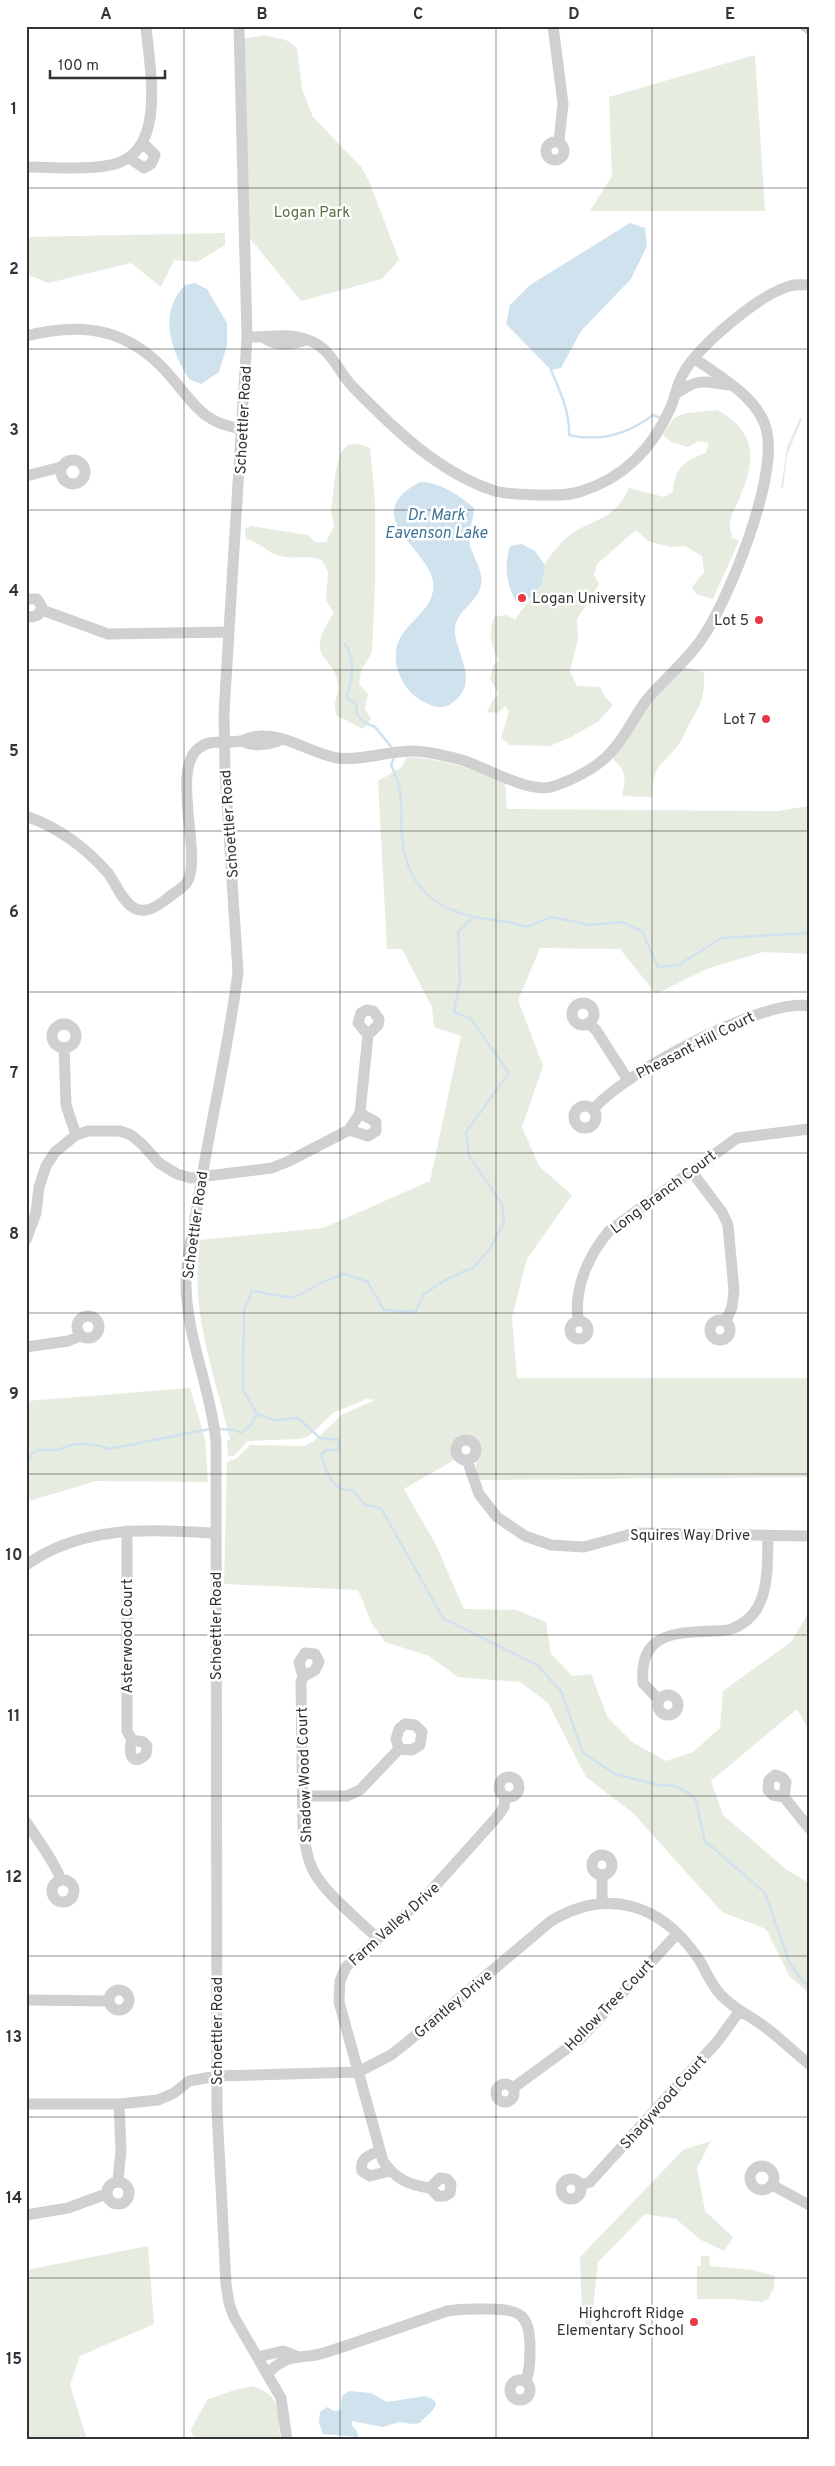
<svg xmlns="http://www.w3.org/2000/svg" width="835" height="2466" font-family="Overpass,sans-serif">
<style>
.green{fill:#e6ecdf}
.water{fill:#cfe2ee}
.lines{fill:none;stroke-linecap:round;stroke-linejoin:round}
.stream{stroke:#cfe2ee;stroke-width:2.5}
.minor{stroke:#d0d0d0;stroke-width:11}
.grid{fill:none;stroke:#333;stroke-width:1;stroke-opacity:0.55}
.poi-dot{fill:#e63946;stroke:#fff;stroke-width:2}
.labels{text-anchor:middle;stroke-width:5;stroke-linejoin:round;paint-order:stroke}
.park-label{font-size:15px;fill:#56703f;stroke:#fff}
.street-label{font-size:15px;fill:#333;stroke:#fff}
.poi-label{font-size:15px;fill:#333;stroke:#fff;text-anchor:end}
.water-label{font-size:16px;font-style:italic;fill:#3f7597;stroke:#fff}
.neatline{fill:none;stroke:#333;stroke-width:2}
.grid-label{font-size:16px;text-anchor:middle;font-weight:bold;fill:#333}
</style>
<rect width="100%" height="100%" fill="#fff"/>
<path class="green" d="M264 35 286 40 297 48 302 89 313 117 362 168 369 181 399 260 382 279 301 301 248 236 243 39Z
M755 55 765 211H590L612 176 609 97Z
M225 233V245L197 262 174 260 161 287 131 263 48 283 26 274V237Z
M717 410C757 432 756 459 740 497 737 505 730 515 730 523 729 527 732 533 732 538L739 541 713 599 696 594 692 587 704 572 702 556 685 546 670 547 648 541 636 530 597 564 594 575 599 584 577 619 578 639 570 671 577 686 600 687 605 697 613 705 599 721 571 737 550 746 510 745 501 738 509 711 505 706 498 713 487 712 493 700 499 694 490 679 493 666 499 660C491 647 488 632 494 617L506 615 515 620C523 606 533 598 541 586 544 581 543 573 544 567 546 560 556 548 562 542 586 517 612 526 629 488L664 497 673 492C674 469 685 460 706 453L709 443 698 441 688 447 671 442 663 435 674 418 687 413Z
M800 418 802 419 787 455 783 488H781L787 447Z
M359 444 370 448 375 500V586L372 652 361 671 359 684 368 694 365 709 371 719 363 729 337 716C331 698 341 697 338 683 336 672 330 665 323 656 314 643 326 624 334 613L326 600 328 572 322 560C308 555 297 559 284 557 267 554 263 543 246 539L245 529 251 526 308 535 315 542H326L334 527 331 510 336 469 341 452 348 445Z
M684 667 704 672C705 698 701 705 688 726 685 732 683 739 679 744 660 768 654 762 652 797L622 796C626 776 627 772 611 757L658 695Z
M407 757C444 759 470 768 505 782L507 809 777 811 809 806V954L763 952 709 968 656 994 620 949 540 948 518 1000 543 1066 522 1127 539 1166 572 1195 527 1259 512 1317 517 1378H809V1477L479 1480C471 1460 483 1456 477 1439 461 1429 453 1437 452 1455L456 1459 404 1489 436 1545 464 1609 516 1610 546 1622 551 1654 572 1676 591 1674 608 1718 632 1742 666 1761 693 1752 720 1728 723 1691 791 1642 809 1612V1731L797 1709 711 1781 723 1815 787 1870 809 1883V1993L790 1977 766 1929 722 1912 633 1813 586 1777 548 1703 520 1682 458 1677 429 1656 385 1642 372 1624 358 1590 224 1584 227 1462 237 1458 250 1445 305 1446 314 1441 343 1414 375 1400 366 1399 333 1413 309 1436 299 1439 248 1441 234 1456H228L227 1441 230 1440C220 1395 204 1351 199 1306 196 1284 198 1262 200 1240L323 1228 430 1181 461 1036 434 1027 432 1007 402 949H387L378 781 402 767Z
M190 1388 205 1439 208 1482 96 1481 26 1502V1401Z
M711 2141 697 2168 705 2211 733 2237 724 2251 701 2240 676 2219 645 2214 598 2262 590 2337 582 2312 580 2257 683 2150Z
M148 2246 154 2324 80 2356 70 2385 87 2440H26V2270Z
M701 2256H709L710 2266 752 2270 775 2276 774 2287 768 2299 761 2302 733 2299H697V2266H701Z
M253 2386C282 2396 279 2413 280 2440H194L191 2430 207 2400 234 2390Z"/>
<path class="water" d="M630 223 645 228 647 246 631 279 581 331 561 368 551 370 506 324 510 305 530 285Z
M195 283 207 289 227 323V345L219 372 201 384 189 379C175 357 162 327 174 301 176 295 181 290 185 285Z
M420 482C440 482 459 495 474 508 474 520 467 533 470 545 473 558 484 571 481 585 478 603 455 611 455 630 454 652 482 682 452 703 443 710 433 707 424 702 411 696 400 681 397 667 387 623 438 618 433 581 427 547 357 515 420 482Z
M522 544 535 551 545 565 542 585 523 605 515 600C506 580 504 568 510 546Z
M349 2391 371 2393 387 2402 426 2396 434 2400 436 2405C432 2413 426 2416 420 2423L413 2424 399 2422 383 2427 352 2421V2426L357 2431 358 2437 323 2434 319 2423 320 2412 327 2407 334 2411 341 2410 342 2396Z"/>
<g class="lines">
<path class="stream" d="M551 370C560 391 570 412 569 435 599 442 628 434 653 415L661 418
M345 644C356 661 352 678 347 698L356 704 357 714 365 723 375 727 393 749
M395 756 391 765C394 772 398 780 399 787 403 803 400 821 402 838 407 884 431 907 474 917
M257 1414 274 1420 298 1418 320 1438 339 1440 338 1450H326L321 1455C327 1472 332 1492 353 1490L365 1505 381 1508 443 1618 537 1665 561 1691 583 1753 615 1774 658 1785 676 1786 695 1797 705 1841 765 1893 790 1964 804 1983 809 1985
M218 1429 235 1430 241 1433 251 1425 257 1414 243 1390 244 1310 252 1291 293 1298 323 1282 344 1274 367 1281 384 1310 415 1312 424 1294 445 1280 474 1267 491 1247 504 1222 502 1204 469 1156 466 1132 509 1073 471 1019 454 1012 460 980 458 932 474 917 508 922 526 927 552 917 589 925 622 922 642 931 658 967 679 965 721 938 809 933
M26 1466C29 1460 31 1452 38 1450 44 1449 51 1451 57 1450 63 1449 67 1446 72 1445 80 1442 102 1446 110 1449L210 1429"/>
<path class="minor" d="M239 26 247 337 224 713 225 774 238 972C228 1051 209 1128 197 1207 193 1231 186 1258 186 1282 186 1337 211 1388 216 1442L217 2110 226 2284 229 2303 234 2317 281 2398 287 2440
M553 26 563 104 559 141
M805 26 809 29
M546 151a9 9 0 1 1 18 0a9 9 0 1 1-18 0Z
M129 158 144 168 151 164 155 155 143 143
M26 167C52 167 94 171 118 163 167 146 149 66 146 26
M26 336C84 321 131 329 171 377 195 405 204 424 243 429
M247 337C273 338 287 331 313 342 332 351 339 373 353 387 393 428 439 473 495 491 509 495 526 494 540 495 554 495 569 496 582 491 623 478 652 449 670 409 675 398 677 384 683 374 698 346 760 294 790 286 796 284 802 285 809 285
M264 338C276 346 291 345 305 340
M677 393C700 377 704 382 729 385
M61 472a12 12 0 1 1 24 0a12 12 0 1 1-24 0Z
M26 476 61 467
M26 599H37L42 607 38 615 32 617 26 616
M42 610 108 634 229 632
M242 741C253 747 269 745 281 740
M26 816C57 827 86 848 108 873 116 884 122 901 134 908 146 915 159 905 168 898 173 893 184 888 187 882 203 857 170 769 199 748 211 738 227 744 241 741 245 740 249 737 253 737 282 731 309 753 337 758 363 761 387 751 412 751 428 751 447 756 462 760 485 767 528 793 551 787 571 781 597 768 611 752 627 736 635 713 650 696 667 677 687 660 701 640 729 600 777 480 767 432 760 398 720 377 694 358
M572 1014a11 11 0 1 1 22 0a11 11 0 1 1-22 0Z
M367 1010 373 1011 379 1019 378 1025 368 1035 358 1023 361 1013Z
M588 1023 596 1030 628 1080
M52 1036a12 12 0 1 1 24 0a12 12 0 1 1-24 0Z
M64 1048 66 1105 76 1135
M574 1117a11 11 0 1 1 22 0a11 11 0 1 1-22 0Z
M593 1110C620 1075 764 997 809 1006
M349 1130 368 1136 376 1131V1122L360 1113
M692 1172 722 1212 728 1225 734 1291 732 1307 726 1321
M26 1240 36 1213 39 1187 46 1166 55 1152 76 1135 88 1131H120L131 1135 142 1144 159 1163 177 1174 191 1178 272 1168 289 1161 349 1130 360 1113 368 1035
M77 1327a11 11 0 1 1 22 0a11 11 0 1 1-22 0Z
M710 1330a10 10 0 1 1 20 0a10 10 0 1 1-20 0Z
M578 1320C574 1288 588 1256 609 1231L737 1138 809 1129
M570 1330a9 9 0 1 1 18 0a9 9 0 1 1-18 0Z
M26 1347 68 1341 80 1336
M456 1450a10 10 0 1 1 20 0a10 10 0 1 1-20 0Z
M467 1460 479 1494 497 1517 525 1536 551 1545 584 1547 635 1533 809 1536
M127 1531V1731L132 1740
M26 1565C84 1524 148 1530 215 1533
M305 1653 315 1654 319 1662 315 1670 303 1677 299 1662Z
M303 1677 301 1682 303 1829C305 1844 307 1860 315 1874 330 1898 357 1918 377 1938
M658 1705a10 10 0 1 1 20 0a10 10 0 1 1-20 0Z
M659 1700 643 1683C638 1625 687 1634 728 1630 771 1617 767 1572 768 1536
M405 1724 415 1725 422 1732 420 1745 412 1750 399 1749 396 1739 399 1729Z
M132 1740 143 1742 147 1746 146 1754C133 1768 127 1753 132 1740Z
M775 1775 783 1778 786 1782 784 1797 773 1795 768 1790 769 1780Z
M499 1787a10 10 0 1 1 20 0a10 10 0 1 1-20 0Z
M303 1796H347L360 1790 399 1749
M784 1797 809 1828
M26 1822C33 1832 60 1871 60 1879
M592 1865a10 10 0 1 1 20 0a10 10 0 1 1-20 0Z
M602 1877V1901
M52 1891a11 11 0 1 1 22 0a11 11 0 1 1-22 0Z
M109 2000a10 10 0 1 1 20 0a10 10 0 1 1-20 0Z
M26 2000 109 2001
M496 2093a9 9 0 1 1 18 0a9 9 0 1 1-18 0Z
M513 2088 580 2039 677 1934
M26 2104H119L158 2100 174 2093 189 2081 217 2076 358 2072 391 2055 405 2044 551 1921C608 1887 661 1904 698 1958 706 1970 711 1986 722 1996 735 2010 751 2016 765 2027 781 2039 794 2052 809 2064
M379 2151C370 2155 359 2158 362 2171L370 2176 390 2171
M750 2178a12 12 0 1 1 24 0a12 12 0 1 1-24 0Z
M440 2178 447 2179 451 2184 450 2193 445 2196H438L430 2188Z
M561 2189a10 10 0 1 1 20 0a10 10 0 1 1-20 0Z
M118 2180 121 2150 119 2104
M107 2193a11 11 0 1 1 22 0a11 11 0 1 1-22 0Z
M581 2185 590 2182 717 2042 739 2012
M774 2186 809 2205
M430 2188C409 2185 395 2179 383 2161L339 2002 340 1981 346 1967 428 1894 497 1817 504 1807 505 1796
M26 2215 68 2208 106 2194
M258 2357 283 2351 296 2356
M268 2373C291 2350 302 2361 327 2352 367 2339 407 2325 447 2311 462 2308 475 2309 490 2309 520 2309 530 2315 530 2347 530 2359 530 2370 526 2381
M510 2390a10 10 0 1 1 20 0a10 10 0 1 1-20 0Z"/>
</g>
<path class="grid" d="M184 26V2440M340 26V2440M496 26V2440M652 26V2440M26 188H809M26 349H809M26 510H809M26 670H809M26 831H809M26 992H809M26 1153H809M26 1313H809M26 1474H809M26 1635H809M26 1796H809M26 1956H809M26 2117H809M26 2278H809"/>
<g class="poi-dot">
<circle cx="522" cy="598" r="5"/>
<circle cx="759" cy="620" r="5"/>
<circle cx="766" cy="719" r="5"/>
<circle cx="694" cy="2322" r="5"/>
</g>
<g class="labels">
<g class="park-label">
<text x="312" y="217">Logan Park</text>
</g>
<g class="street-label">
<text transform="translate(243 420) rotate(-87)" y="5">Schoettler Road</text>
<text transform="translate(229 824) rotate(-94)" y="5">Schoettler Road</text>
<text transform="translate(695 1045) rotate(-27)" y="5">Pheasant Hill Court</text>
<text transform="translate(663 1192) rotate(-37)" y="5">Long Branch Court</text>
<text transform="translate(195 1225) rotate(-82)" y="5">Schoettler Road</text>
<text x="690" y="1540">Squires Way Drive</text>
<text transform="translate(216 1626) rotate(-90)" y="5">Schoettler Road</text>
<text transform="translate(127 1636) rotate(-90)" y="5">Asterwood Court</text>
<text transform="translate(304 1775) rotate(-92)" y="5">Shadow Wood Court</text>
<text transform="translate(394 1924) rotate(-42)" y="5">Farm Valley Drive</text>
<text transform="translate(453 2004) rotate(-40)" y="5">Grantley Drive</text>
<text transform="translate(609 2005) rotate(-46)" y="5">Hollow Tree Court</text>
<text transform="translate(217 2031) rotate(-90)" y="5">Schoettler Road</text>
<text transform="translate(663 2102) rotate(-48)" y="5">Shadywood Court</text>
</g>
<g class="poi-label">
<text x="532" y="603" text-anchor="start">Logan University</text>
<text x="749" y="625">Lot 5</text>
<text x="756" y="724">Lot 7</text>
<text x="684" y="2318">Highcroft Ridge<tspan x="684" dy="17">Elementary School</tspan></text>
</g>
<g class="water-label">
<text x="436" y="520">Dr. Mark<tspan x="436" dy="18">Eavenson Lake</tspan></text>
</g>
</g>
<rect width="835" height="2466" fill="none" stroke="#ffffff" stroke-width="55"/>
<path d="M50 70v8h115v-8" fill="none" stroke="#333333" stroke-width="2.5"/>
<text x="58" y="70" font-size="15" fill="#333333" stroke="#ffffff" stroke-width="4" paint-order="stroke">100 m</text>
<rect x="28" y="28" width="780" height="2410" class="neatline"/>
<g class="grid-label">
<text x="106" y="19">A</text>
<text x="262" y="19">B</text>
<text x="418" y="19">C</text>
<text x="574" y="19">D</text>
<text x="730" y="19">E</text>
<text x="14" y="114">1</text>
<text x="14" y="274">2</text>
<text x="14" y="435">3</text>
<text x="14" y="596">4</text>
<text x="14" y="756">5</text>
<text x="14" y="917">6</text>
<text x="14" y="1078">7</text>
<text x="14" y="1239">8</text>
<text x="14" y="1399">9</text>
<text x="14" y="1560">10</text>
<text x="14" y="1721">11</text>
<text x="14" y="1882">12</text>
<text x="14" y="2042">13</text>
<text x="14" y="2203">14</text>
<text x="14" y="2364">15</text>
</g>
</svg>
